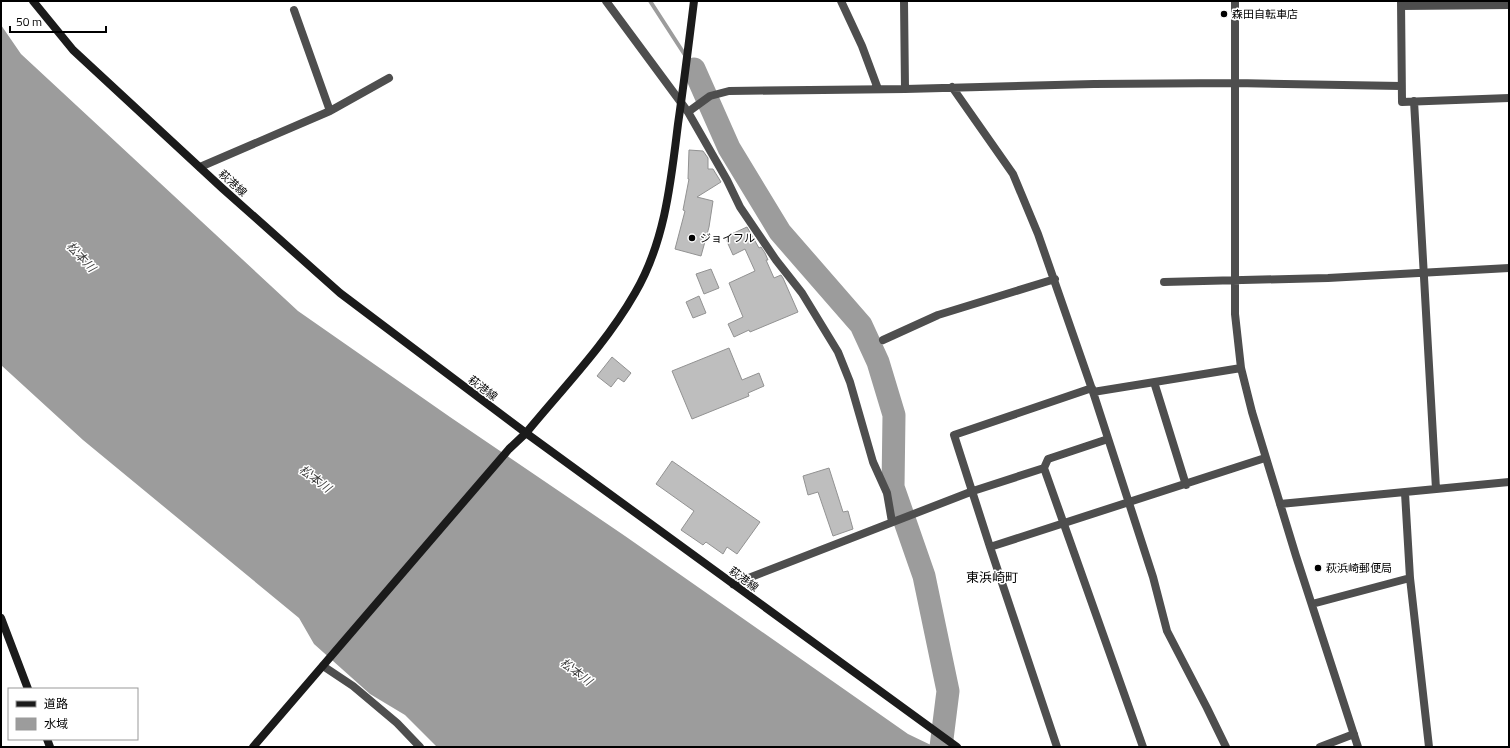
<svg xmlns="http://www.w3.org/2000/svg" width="1510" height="748" font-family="'Titillium Web','Noto Sans JP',sans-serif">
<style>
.water{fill:#9c9c9c}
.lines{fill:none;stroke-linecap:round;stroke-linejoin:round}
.stream{stroke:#9c9c9c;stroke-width:4}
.river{stroke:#9c9c9c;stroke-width:23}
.building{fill:#bebebe;stroke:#929292}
.street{stroke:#4e4e4e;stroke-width:8}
.secondary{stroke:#1b1b1b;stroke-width:8}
.poi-dot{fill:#000;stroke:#fff;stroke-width:1.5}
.labels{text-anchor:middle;stroke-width:3;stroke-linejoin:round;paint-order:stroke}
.poi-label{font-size:11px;fill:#000;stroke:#fff;text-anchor:start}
.street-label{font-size:11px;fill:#000;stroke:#fff}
.water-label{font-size:12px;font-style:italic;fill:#3d3d3d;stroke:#fff}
.quarter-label{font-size:13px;fill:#000;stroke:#fff}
</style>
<rect width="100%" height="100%" fill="#fff"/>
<path class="water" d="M1 25 21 54 298 311 450 417 625 536 908 734 935 747H437L405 715 370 694 314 644 299 618 83 440 1 365Z"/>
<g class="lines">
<path class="stream" d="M650 1 694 69"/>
<path class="river" d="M694 69 729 148 780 232 861 325 878 362 894 415 893 487 924 576 948 691 941 747"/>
</g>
<path class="building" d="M689 150 703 151 708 158V169H713L721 182 697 197 713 201 709 227 701 256 675 249 685 211 683 210 689 179H688Z
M747 227 759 248 761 247 765 253 768 260H766L774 278 781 275 783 278 798 312 750 332 749 330 734 337 728 324 743 317 729 283 755 271 745 249 733 255 725 237Z
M711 269 719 288 704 294 696 274Z
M699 296 706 313 693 318 686 302Z
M729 348 742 380 759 373 764 386 748 393 749 396 692 419 672 371Z
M612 357 631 373 624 382 618 378 611 387 597 376Z
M672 461 760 522 737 554 727 547 723 554 706 542 703 545 681 530 694 511 656 484Z
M829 468 843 512 848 511 853 529 833 536 818 492 808 495 803 476Z"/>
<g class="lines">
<path class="street" d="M606 1 688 112 727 180 740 207 776 260 802 293 838 352 850 382 873 462 887 493 892 522
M841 1 862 46 878 89
M904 1 905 89
M1235 1V314L1241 368 1252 412 1296 556 1358 747
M1401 1 1402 102 1509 98
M1401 6 1509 5
M294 10 330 111
M952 87 1013 174 1038 234 1093 392 1153 577 1167 631 1207 708 1226 747
M1414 101 1436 489
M688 112 710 96 729 91 905 89 1094 84 1235 83 1401 86
M200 167 330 111 389 78
M1164 282 1328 278 1509 268
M883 340 938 315 1055 279
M1154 382 1186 485
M1093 392 1241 368
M1044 468 1143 747
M1405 493 1410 578 1429 747
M1280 504 1509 482
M990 547 1265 458
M733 584 973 491 1044 468 1048 459 1108 439
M1312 604 1410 578
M323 666 353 686 397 723 420 747
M1057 747 990 547 954 435 1092 388
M1320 747 1354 734"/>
<path class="secondary" d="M33 1 73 50 222 188 340 293 526 433 957 747
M1 618 28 689
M47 739 50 747
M253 747 509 449 526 433C563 388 606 344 635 293 665 242 671 181 678 124 684 83 689 42 694 1"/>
</g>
<g class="poi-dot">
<circle cx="1224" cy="14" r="4"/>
<circle cx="692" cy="238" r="4"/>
<circle cx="1318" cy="568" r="4"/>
</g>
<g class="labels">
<g class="poi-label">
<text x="1232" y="18">森田自転車店</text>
<text x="700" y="242">ジョイフル</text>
<text x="1326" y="572">萩浜崎郵便局</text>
</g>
<g class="street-label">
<text transform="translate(233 183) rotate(42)" y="4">萩港線</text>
<text transform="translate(483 388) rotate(37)" y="4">萩港線</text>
<text transform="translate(744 579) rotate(36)" y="4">萩港線</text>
</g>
<g class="water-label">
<text transform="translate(81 257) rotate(47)" y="4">松本川</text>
<text transform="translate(315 479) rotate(37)" y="4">松本川</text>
<text transform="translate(576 672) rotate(37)" y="4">松本川</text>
</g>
<g class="quarter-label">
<text x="992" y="582">東浜崎町</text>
</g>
</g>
<rect width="1510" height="748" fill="none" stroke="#000000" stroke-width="4"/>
<rect x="8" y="688" width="130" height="52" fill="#ffffff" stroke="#999999"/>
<rect x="16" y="701" width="20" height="6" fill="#1b1b1b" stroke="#999999"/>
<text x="44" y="708" font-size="12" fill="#000000">道路</text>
<rect x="16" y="718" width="20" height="12" fill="#9c9c9c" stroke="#999999"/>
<text x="44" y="728" font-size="12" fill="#000000">水域</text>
<path d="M10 26v6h96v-6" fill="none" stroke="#000000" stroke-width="2"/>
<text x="16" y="26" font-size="12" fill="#000000" stroke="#ffffff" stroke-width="3" paint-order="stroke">50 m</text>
</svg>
